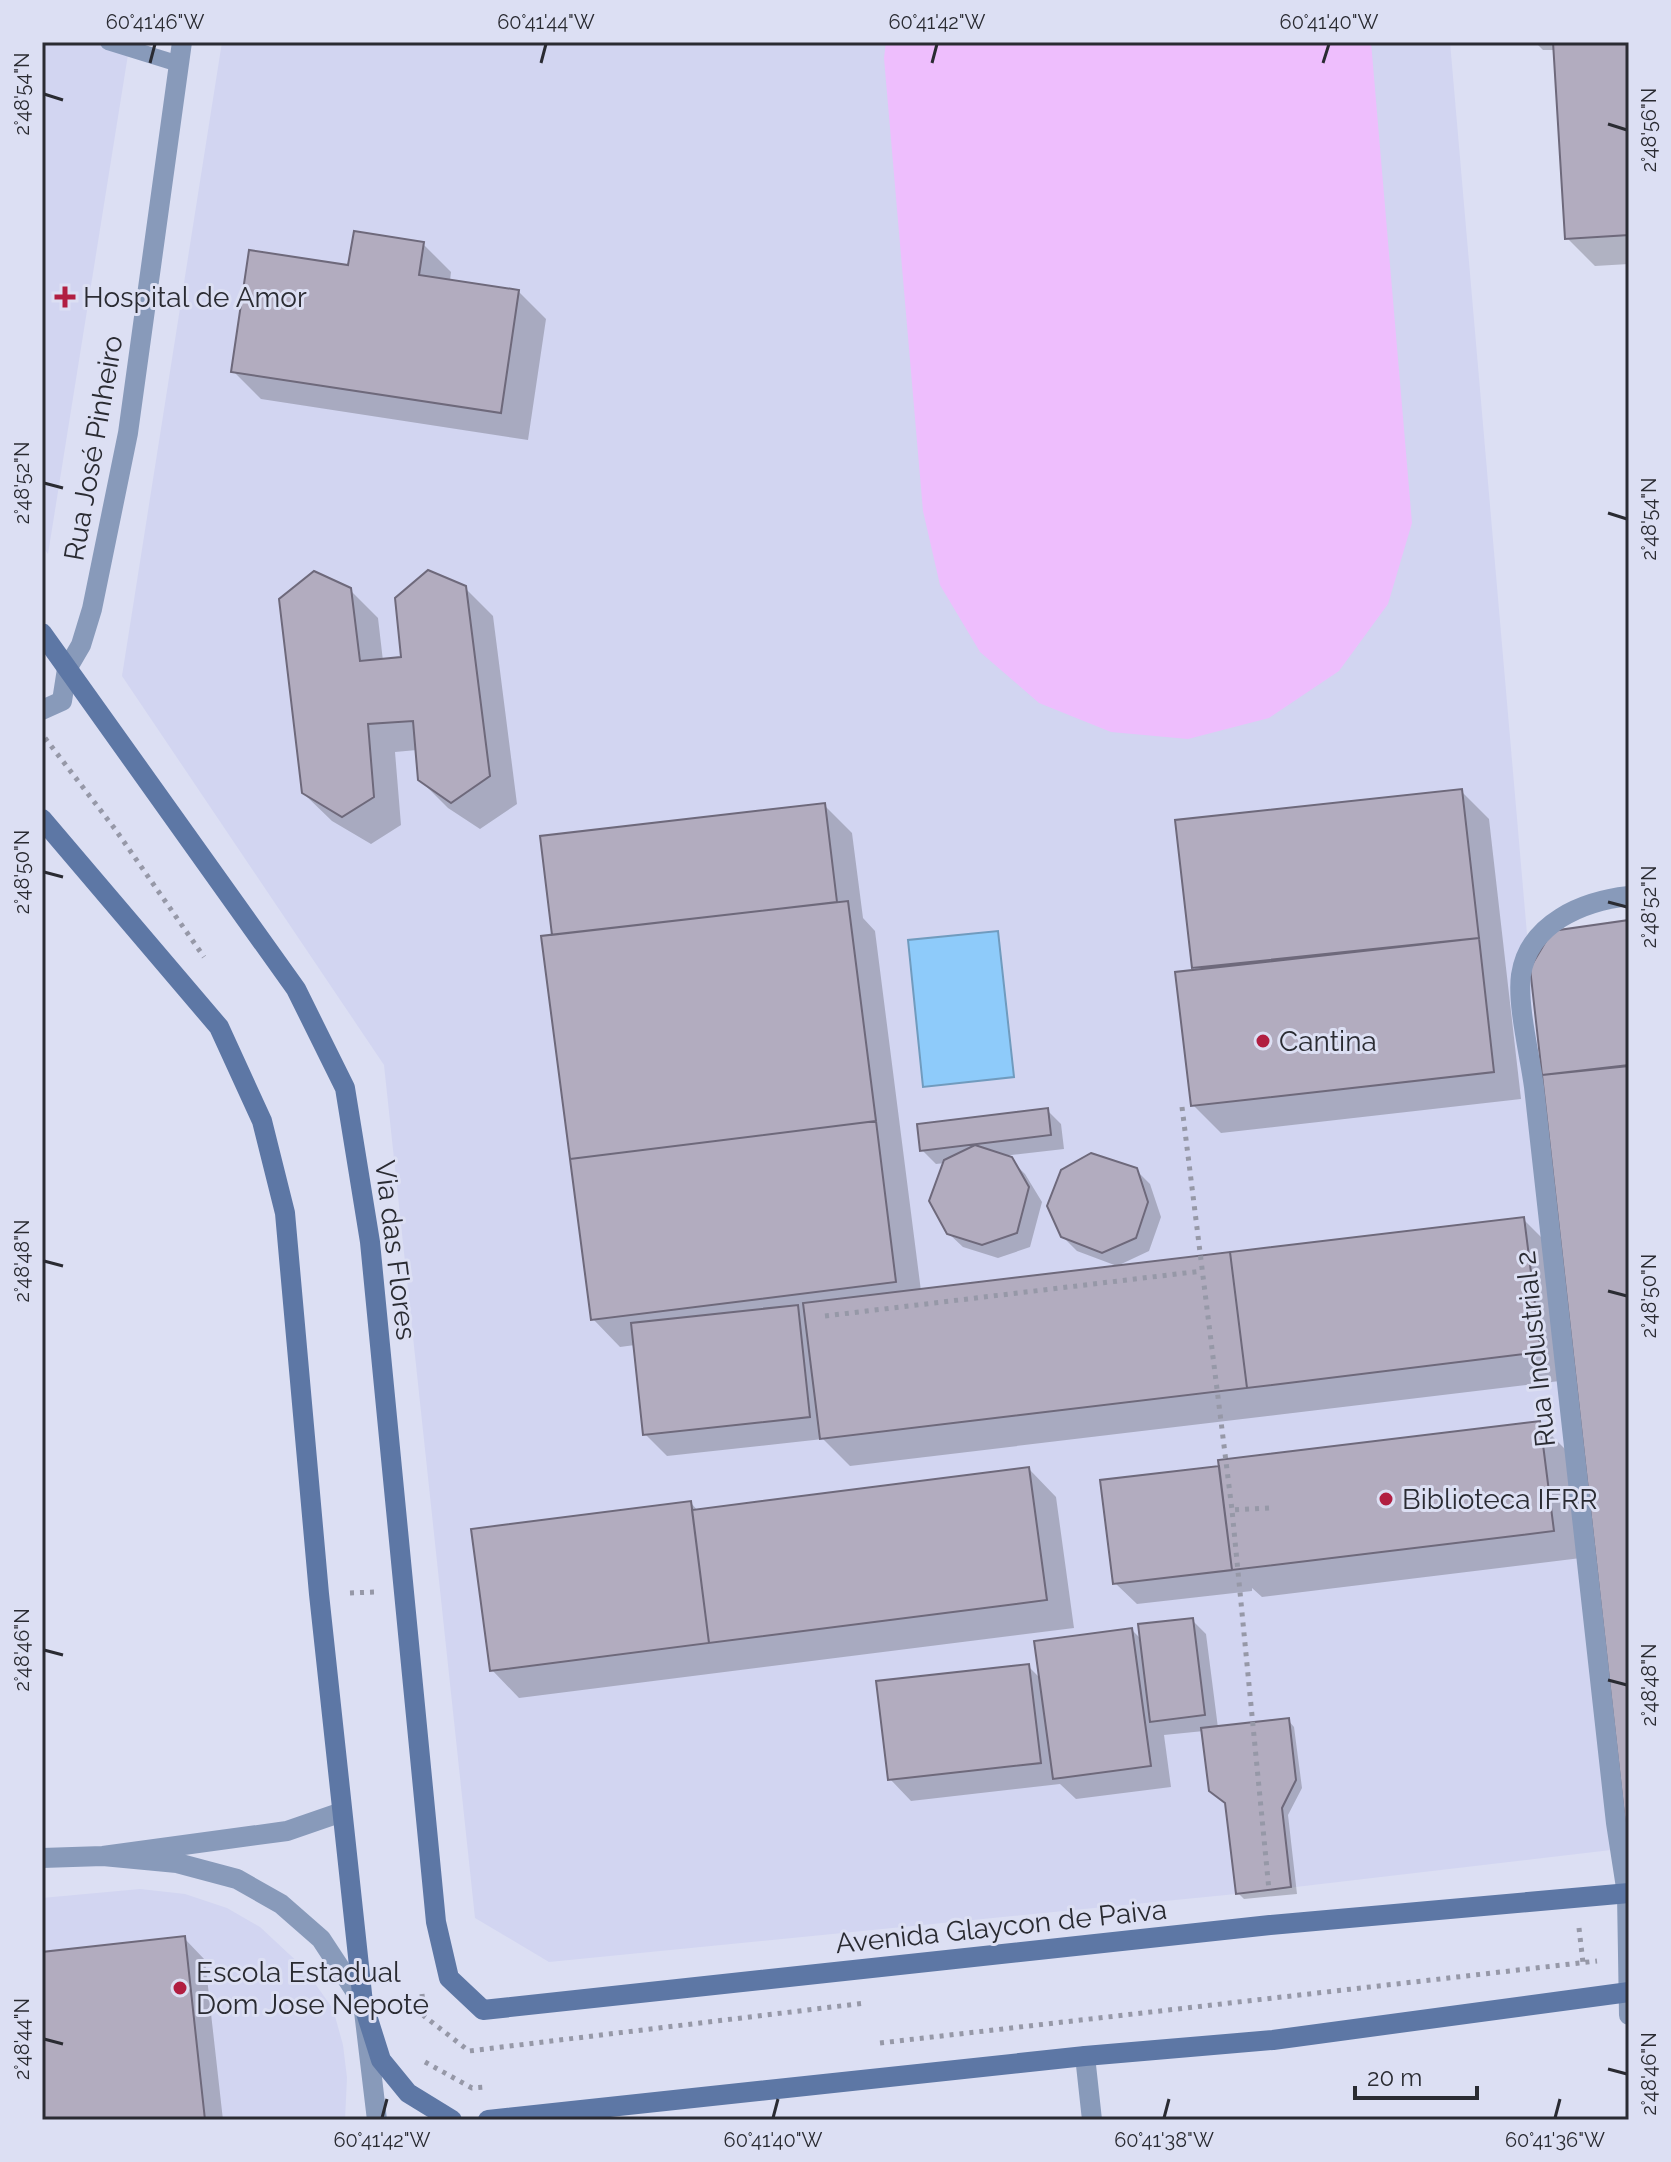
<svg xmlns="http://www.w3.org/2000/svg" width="1671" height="2162" font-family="Raleway,sans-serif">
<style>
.built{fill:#d2d5f1}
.green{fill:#eebefd}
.water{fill:#8ecbfa;stroke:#709bbe;stroke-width:2}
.shadow{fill:#0003}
.building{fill:#b2acbf;stroke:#6e697b;stroke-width:2}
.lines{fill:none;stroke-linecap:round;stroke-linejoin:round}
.path{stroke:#9698a7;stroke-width:5;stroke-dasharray:4 6;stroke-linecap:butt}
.service{stroke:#889aba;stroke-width:16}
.minor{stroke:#889aba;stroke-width:20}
.tertiary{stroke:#889aba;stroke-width:20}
.secondary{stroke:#5d77a5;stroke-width:20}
.ticks{fill:none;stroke:#2a2b32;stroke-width:3}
.poi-dot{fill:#b11e41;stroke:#dcdff3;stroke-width:3}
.labels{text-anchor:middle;stroke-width:6;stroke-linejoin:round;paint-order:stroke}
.poi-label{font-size:28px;fill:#2a2b32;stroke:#dcdff3;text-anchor:start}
.street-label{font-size:28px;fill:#2a2b32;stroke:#dcdff3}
.neatline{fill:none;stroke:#2a2b32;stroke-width:3}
.ticks-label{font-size:20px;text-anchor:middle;fill:#2a2b32}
</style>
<rect width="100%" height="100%" fill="#dcdff3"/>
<path class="built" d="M42 42H130L48 554 42 546Z
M222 42H1450L1530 969 1628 1848 1236 1894 549 1962 475 1918 384 1065 122 676Z
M140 1889 185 1894 227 1908 260 1927 304 1968 333 2009 343 2045 347 2078 345 2120H42V1898Z"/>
<path class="green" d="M886 42H1371L1412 523 1388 604 1339 671 1269 718 1188 739 1111 732 1039 703 980 652 940 585 923 511 884 58Z"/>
<path class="water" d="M998 931 1014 1077 923 1087 908 940Z"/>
<path class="shadow" d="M1535 42H1629V264L1595 266 1567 238 1556 50H1543Z
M423 244 451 272 450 281 518 291 546 319 528 440 261 399 233 371 350 267Z
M465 588 493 616 517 804 480 829 448 808 420 780 417 750 395 752 401 825 371 844 332 821 303 793 350 590 378 618 383 661 403 659Z
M1461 791 1489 819 1521 1099 1221 1133 1193 1105 1198 972 1194 967Z
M824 805 852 833 863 918 875 931 921 1291 1523 1219 1551 1247 1568 1380 850 1466 823 1439 667 1456 645 1434 635 1345 620 1347 593 1319 555 937Z
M1629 922V1825L1532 969Z
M1047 1110 1061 1124 1064 1149 1002 1156 1010 1159 1025 1174 1042 1202 1030 1247 998 1258 963 1247 948 1233 945 1163 936 1164 922 1150Z
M1136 1170 1150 1184 1161 1217 1149 1251 1117 1266 1077 1251 1062 1236Z
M1539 1423 1567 1451 1581 1558 1262 1597 1252 1588V1591L1137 1604 1115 1583Z
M1029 1469 1056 1497 1074 1628 519 1698 492 1670 691 1503 698 1511Z
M1192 1620 1206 1634 1218 1728 1288 1720 1294 1727 1302 1788 1288 1815 1297 1894 1244 1899 1238 1893 1227 1804 1204 1731 1164 1735 1171 1787 1076 1799 1060 1784 911 1801 890 1779 1028 1666 1041 1679 1132 1630 1142 1640Z
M184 1938 205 1960 223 2120H42V1954Z"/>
<path class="building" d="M1553 42H1629V235L1565 239Z
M354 231 424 242 419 275 519 290 501 413 231 372 249 250 348 265Z
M428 570 466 586 490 776 451 803 418 780 413 721 368 724 374 797 342 817 302 793 279 599 314 571 351 588 360 661 401 657 395 598Z
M1462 789 1479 938 1192 968 1175 820Z
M825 803 837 902 552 935 540 836Z
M848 901 876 1121 570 1159 541 936Z
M1629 920V1065L1542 1075 1530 968 1552 931Z
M1479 938 1494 1072 1191 1106 1175 972Z
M1629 1066V1824H1625L1542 1075Z
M1048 1108 1051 1135 920 1151 917 1124Z
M876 1121 896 1282 591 1320 570 1159Z
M975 1145 1012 1157 1029 1187 1017 1233 982 1245 947 1234 929 1201 944 1160Z
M1091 1153 1137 1168 1148 1202 1136 1238 1102 1253 1061 1237 1047 1206 1061 1170Z
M1524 1217 1541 1352 1247 1388 1230 1252Z
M1230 1252 1247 1388 820 1439 803 1303Z
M798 1305 810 1417 643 1435 631 1323Z
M1540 1421 1554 1531 1232 1570 1218 1460Z
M1219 1466 1232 1570 1113 1584 1100 1480Z
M1029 1467 1047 1600 709 1643 692 1510Z
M691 1501 709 1643 490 1671 471 1529Z
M1193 1618 1205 1715 1150 1722 1138 1624Z
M1132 1628 1151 1766 1053 1779 1034 1641Z
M1029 1664 1041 1763 888 1780 876 1681Z
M1289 1718 1296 1780 1282 1808 1291 1887 1236 1894 1225 1803 1209 1791 1201 1728Z
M185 1936 205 2120H42V1952Z"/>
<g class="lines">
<path class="path" d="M45 738 115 829 204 957
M1182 1107 1232 1510
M825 1316 1202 1271
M1269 1508 1232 1510 1269 1890
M350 1593 376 1592
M1579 1928 1583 1963
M422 1994 424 2016 469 2051 865 2003
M880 2043 1597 1961
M425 2062 472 2088 484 2087"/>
<path class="service" d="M108 42 179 64"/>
<path class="minor" d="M42 710 62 701 67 669 81 645 92 609 128 433 182 42
M1627 1894 1616 1823 1534 1087C1530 1056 1517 1005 1521 975 1529 923 1583 901 1629 896
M1085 2056 1092 2120"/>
<path class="tertiary" d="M103 1856 177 1863 237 1879 281 1904 321 1939 363 2003 377 2120
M42 1858 103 1856 287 1831 342 1812
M1627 1894 1629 2015"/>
<path class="secondary" d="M42 633 296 989 345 1088 370 1242 436 1922 449 1978 483 2010 1270 1925 1629 1893
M42 819 219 1027 262 1121 285 1213 319 1594 363 2003 381 2060 408 2093 452 2120
M488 2120 1085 2056 1273 2040 1629 1992"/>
</g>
<path class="ticks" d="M150 63 155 44M541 63 546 44M932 63 937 44M1323 63 1329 44M44 94 63 100M1608 124 1627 130M44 483 63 488M1608 513 1627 519M44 872 63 877M1608 902 1627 907M44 1261 63 1266M1608 1291 1627 1296M44 1650 63 1655M1608 1680 1627 1685M44 2039 63 2044M1608 2069 1627 2074M382 2118 387 2099M773 2118 778 2099M1164 2118 1169 2099M1555 2118 1560 2099"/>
<g class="poi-dot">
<path d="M61 285h8v8h8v8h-8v8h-8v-8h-8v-8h8z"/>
<circle cx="1263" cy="1041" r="8"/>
<circle cx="1386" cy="1499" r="8"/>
<circle cx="180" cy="1988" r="8"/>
</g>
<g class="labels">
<g class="poi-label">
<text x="83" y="307">Hospital de Amor</text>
<text x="1279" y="1051">Cantina</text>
<text x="1402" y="1509">Biblioteca IFRR</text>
<text x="196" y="1982">Escola Estadual<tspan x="196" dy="32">Dom Jose Nepote</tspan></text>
</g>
<g class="street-label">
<text transform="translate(93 448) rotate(-80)" y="10">Rua José Pinheiro</text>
<text transform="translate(396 1250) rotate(83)" y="10">Via das Flores</text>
<text transform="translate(1535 1349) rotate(-96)" y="10">Rua Industrial 2</text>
<text transform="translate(1001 1926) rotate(-6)" y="10">Avenida Glaycon de Paiva</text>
</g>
</g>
<rect width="1671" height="2162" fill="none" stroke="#dcdff3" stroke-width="88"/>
<path d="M1355 2086v12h122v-12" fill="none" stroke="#2a2b32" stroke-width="4"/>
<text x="1367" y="2086" font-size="24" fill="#2a2b32" stroke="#dcdff3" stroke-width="6" paint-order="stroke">20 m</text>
<rect x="44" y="44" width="1583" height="2074" class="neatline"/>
<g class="ticks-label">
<text x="155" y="29">60°41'46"W</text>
<text x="546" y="29">60°41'44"W</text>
<text x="937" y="29">60°41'42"W</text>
<text x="1329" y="29">60°41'40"W</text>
<text transform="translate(22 94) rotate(-90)" y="7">2°48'54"N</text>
<text transform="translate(1649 130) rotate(-90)" y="7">2°48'56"N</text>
<text transform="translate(22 483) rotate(-90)" y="7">2°48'52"N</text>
<text transform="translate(1649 519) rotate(-90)" y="7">2°48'54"N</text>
<text transform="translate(22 872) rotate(-90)" y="7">2°48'50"N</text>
<text transform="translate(1649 907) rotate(-90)" y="7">2°48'52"N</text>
<text transform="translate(22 1261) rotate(-90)" y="7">2°48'48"N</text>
<text transform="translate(1649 1296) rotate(-90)" y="7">2°48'50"N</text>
<text transform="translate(22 1650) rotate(-90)" y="7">2°48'46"N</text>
<text transform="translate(1649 1685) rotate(-90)" y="7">2°48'48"N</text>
<text transform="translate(22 2039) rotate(-90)" y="7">2°48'44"N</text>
<text transform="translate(1649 2074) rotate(-90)" y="7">2°48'46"N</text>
<text x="382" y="2147">60°41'42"W</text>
<text x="773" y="2147">60°41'40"W</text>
<text x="1164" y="2147">60°41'38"W</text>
<text x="1555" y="2147">60°41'36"W</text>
</g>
</svg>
